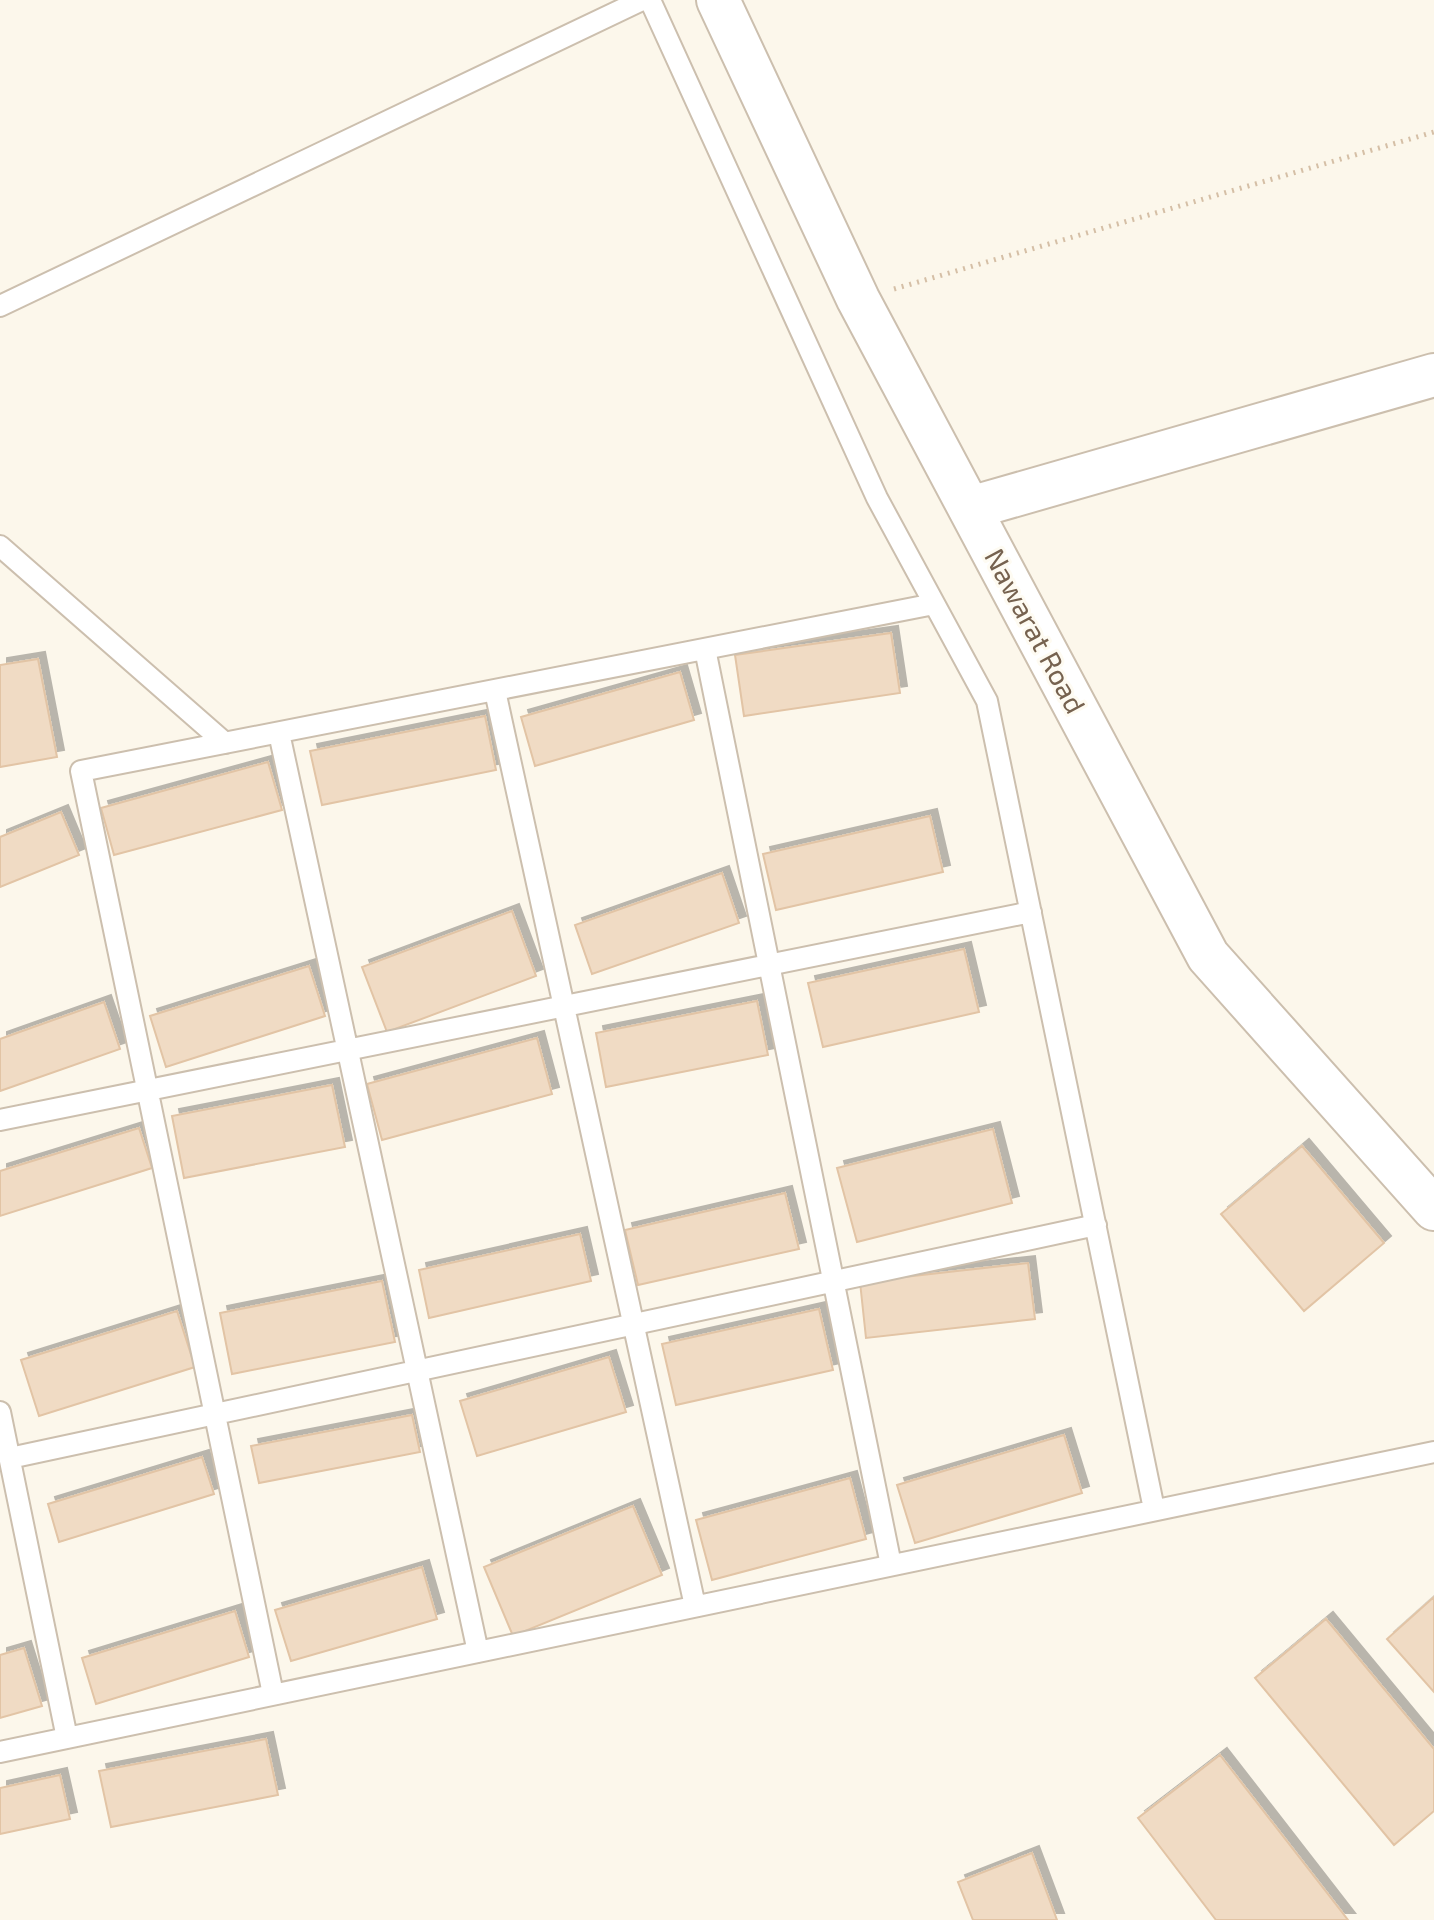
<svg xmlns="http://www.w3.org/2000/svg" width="1434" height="1920" font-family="'Exo 2',sans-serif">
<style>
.building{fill:#f0dbc4;stroke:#e2c4a5;stroke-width:2;filter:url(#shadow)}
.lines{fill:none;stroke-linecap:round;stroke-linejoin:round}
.service-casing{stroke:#ccbfae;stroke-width:24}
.minor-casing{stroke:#ccbfae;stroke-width:46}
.path{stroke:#d5bfa6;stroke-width:5;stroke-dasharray:2 6;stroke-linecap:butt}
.service{stroke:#fff;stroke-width:20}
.minor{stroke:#fff;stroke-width:42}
.labels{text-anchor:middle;stroke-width:6;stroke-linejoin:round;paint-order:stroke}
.street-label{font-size:28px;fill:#76624f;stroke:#fefbf2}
</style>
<defs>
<filter id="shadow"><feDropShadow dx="7" dy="-7" stdDeviation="0" flood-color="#0004"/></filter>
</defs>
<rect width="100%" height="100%" fill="#fcf7eb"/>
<path class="building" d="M891 633 900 693 744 716 735 655Z
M38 659 57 757 0 767V665Z
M680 672 694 720 535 766 521 717Z
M485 716 496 770 322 805 310 751Z
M268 762 282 810 114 855 101 808Z
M61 812 79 855 0 887V837Z
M930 816 943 872 776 910 763 854Z
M722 873 739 923 592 974 575 925Z
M512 911 536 976 387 1032 362 967Z
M964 949 979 1012 823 1047 808 983Z
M309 966 325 1016 166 1067 150 1016Z
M757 1001 768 1055 606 1087 596 1033Z
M104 1002 120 1049 0 1091V1039Z
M537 1038 552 1094 382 1140 367 1084Z
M332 1085 345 1147 184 1178 172 1116Z
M139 1128 152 1168 0 1216V1171Z
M993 1129 1012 1203 857 1242 837 1168Z
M1302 1146 1384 1243 1304 1311 1221 1214Z
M785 1193 799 1249 638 1285 625 1230Z
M580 1234 591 1281 429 1318 419 1270Z
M1028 1263 1035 1319 866 1338 860 1282Z
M382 1281 395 1342 232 1374 220 1313Z
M819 1309 833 1370 676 1405 662 1344Z
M177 1311 195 1367 39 1416 21 1360Z
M609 1357 626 1412 477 1456 460 1401Z
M412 1415 420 1452 259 1483 251 1446Z
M1064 1435 1082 1493 915 1543 897 1485Z
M202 1457 214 1494 59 1542 48 1504Z
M850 1478 866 1539 712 1580 696 1520Z
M633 1506 662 1575 513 1636 484 1567Z
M422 1567 437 1619 291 1661 275 1610Z
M1434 1597V1692L1387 1639Z
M235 1611 249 1657 96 1704 82 1658Z
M1326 1619 1434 1749V1811L1394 1845 1255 1678Z
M24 1648 42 1706 0 1718V1655Z
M266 1739 278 1795 111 1827 99 1771Z
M1220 1755 1348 1920H1216L1138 1818Z
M60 1775 70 1819 0 1834V1788Z
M1032 1853 1057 1920H973L958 1882Z"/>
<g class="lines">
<g class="service-casing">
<path id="service" d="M650 0 877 498 987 701 1154 1509
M0 306 642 0
M0 546 225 743
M705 649 891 1565
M495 691 695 1606
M279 733 478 1652
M0 1120 1031 912
M0 1412 67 1738
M10 1458 1096 1225
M273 1694 81 771 934 604
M0 1752 1434 1452"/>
</g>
<g class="minor-casing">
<path id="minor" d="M718 0 858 299 1208 956 1434 1209
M970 508 1434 375"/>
</g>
<path class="path" d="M894 289 1434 132"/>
<use href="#service" class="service"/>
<use href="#minor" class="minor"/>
</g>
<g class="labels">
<g class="street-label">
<text transform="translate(1035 631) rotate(62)" y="10">Nawarat Road</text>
</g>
</g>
</svg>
